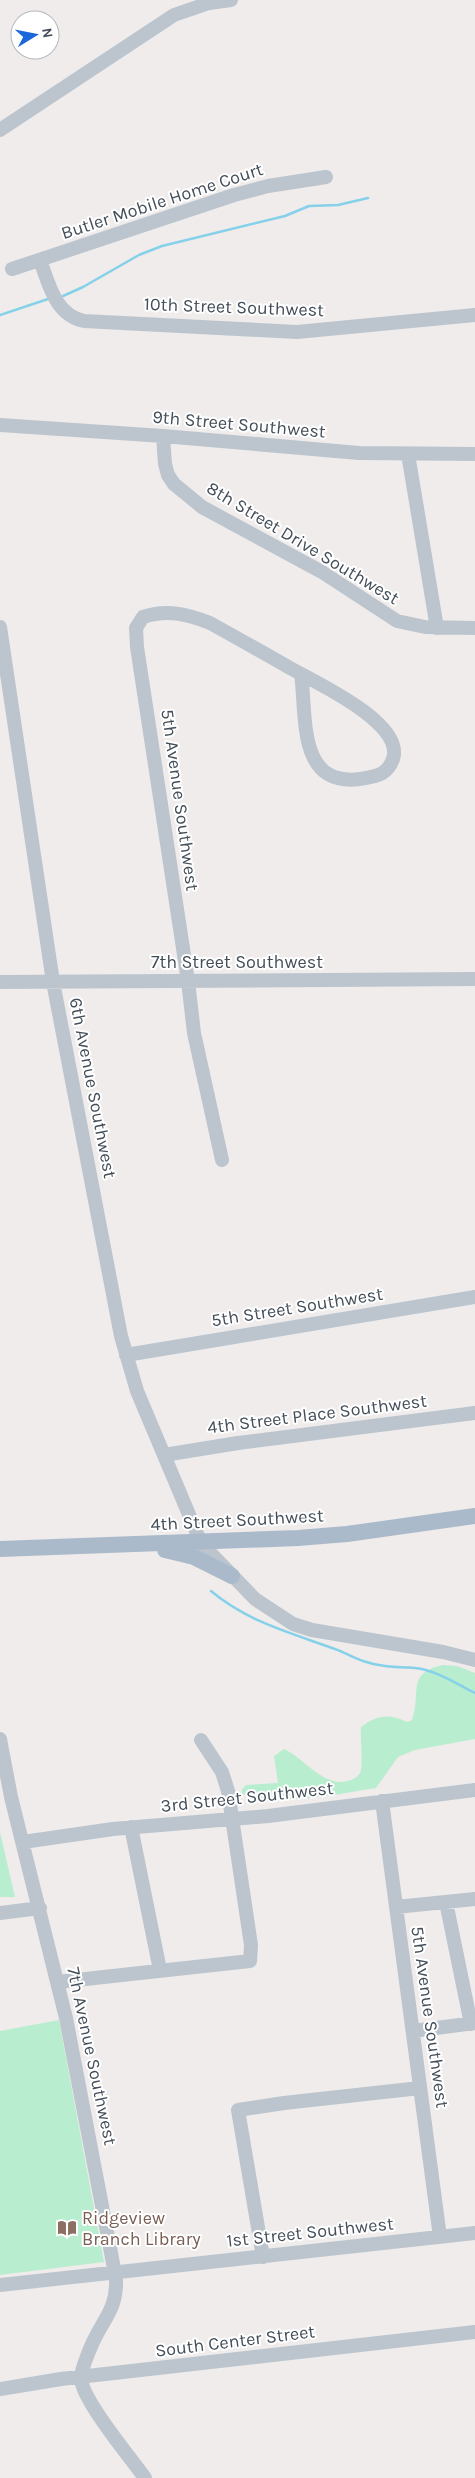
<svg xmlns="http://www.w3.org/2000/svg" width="475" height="2478" font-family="Karla,sans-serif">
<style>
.green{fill:#b9edcf}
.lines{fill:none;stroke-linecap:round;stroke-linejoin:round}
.stream{stroke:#86d1ea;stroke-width:2.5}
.minor{stroke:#bcc5ce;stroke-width:14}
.major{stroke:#abbacb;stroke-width:16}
.labels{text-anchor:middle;stroke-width:4;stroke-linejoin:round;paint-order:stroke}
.street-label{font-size:18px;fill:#444e59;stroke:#fff}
.education-label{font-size:18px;fill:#785e54;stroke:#fff;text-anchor:start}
</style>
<rect width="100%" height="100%" fill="#efeceb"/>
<path class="green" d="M443 1665 457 1666 475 1673V1739L415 1750 398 1757 376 1788C331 1795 287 1806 242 1794V1789L246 1785 278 1783 274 1756 284 1749C305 1758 324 1790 351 1780 356 1778 360 1775 361 1770 363 1756 360 1741 361 1727 376 1715 390 1713 407 1722L412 1720C422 1694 405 1673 443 1665Z
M0 1832 15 1897H0Z
M59 2020 104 2262 0 2275V2031Z"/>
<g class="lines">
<path class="stream" d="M63 296 83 287 139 255 162 246 285 216 309 206 338 205 368 198
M0 315 48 299
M211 1591C248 1622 291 1633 335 1649 344 1652 353 1658 363 1661 380 1667 398 1667 415 1668 436 1670 457 1684 475 1693"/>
<path class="minor" d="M0 130 174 15 209 3 231 0
M40 260C49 284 55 315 84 321L297 332 475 315
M12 269 234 195 268 186 326 177
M0 425 163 436 359 453 475 454
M163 436 165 464 168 475 174 484 202 507 322 572 397 621 425 627 475 628
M408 454 437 628
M0 627 53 982 121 1336 137 1391 201 1543 255 1599 293 1624 312 1630 443 1652 475 1660
M0 982 475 979
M222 1160 194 1033 188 981 137 647 136 628 143 617C167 609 187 614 210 623 237 638 264 653 290 668 315 682 405 723 393 759 387 776 375 776 360 779 297 787 307 717 301 674
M126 1355 475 1297
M164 1455 238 1443 475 1413
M0 1739 11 1797 66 2018 116 2279C117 2309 104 2318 93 2342 89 2351 81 2369 81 2379 83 2401 130 2457 145 2478
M382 1801 440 2237
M131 1827 160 1970
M23 1842 113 1829 268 1816 475 1790
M446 1902 471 2024
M396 1907 475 1899
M0 1913 40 1908
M58 1982 250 1961 251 1945 228 1791 222 1772 201 1740
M413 2031 475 2023
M263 2257 238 2110 284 2103 420 2088
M0 2285 475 2233
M0 2389 61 2379 475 2332"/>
<path class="major" d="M0 1549 298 1538 347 1534 475 1516
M165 1550 194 1557 232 1576"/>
</g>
<defs>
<g id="library-bare" transform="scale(1.5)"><path d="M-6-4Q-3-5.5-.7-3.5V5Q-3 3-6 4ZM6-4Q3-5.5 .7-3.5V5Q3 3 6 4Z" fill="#8d6e63" stroke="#fff" stroke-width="2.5" paint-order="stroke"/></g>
</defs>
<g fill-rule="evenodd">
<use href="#library-bare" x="67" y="2228"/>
</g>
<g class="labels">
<g class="street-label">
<text transform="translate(162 201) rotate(-18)" y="6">Butler Mobile Home Court</text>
<text transform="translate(234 307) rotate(2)" y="6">10th Street Southwest</text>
<text transform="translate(239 424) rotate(5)" y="6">9th Street Southwest</text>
<text transform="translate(303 543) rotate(31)" y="6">8th Street Drive Southwest</text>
<text transform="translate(180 800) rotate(82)" y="6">5th Avenue Southwest</text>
<text x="237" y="968">7th Street Southwest</text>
<text transform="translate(93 1088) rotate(79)" y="6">6th Avenue Southwest</text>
<text transform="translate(297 1307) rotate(-9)" y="6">5th Street Southwest</text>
<text transform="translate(317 1414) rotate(-7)" y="6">4th Street Place Southwest</text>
<text transform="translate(237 1520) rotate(-3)" y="6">4th Street Southwest</text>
<text transform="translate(247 1797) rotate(-6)" y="6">3rd Street Southwest</text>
<text transform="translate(430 2017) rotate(82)" y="6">5th Avenue Southwest</text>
<text transform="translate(92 2056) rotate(78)" y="6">7th Avenue Southwest</text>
<text transform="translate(310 2232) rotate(-6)" y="6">1st Street Southwest</text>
<text transform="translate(235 2341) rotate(-7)" y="6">South Center Street</text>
</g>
<g class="education-label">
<text x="82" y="2224">Ridgeview<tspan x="82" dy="21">Branch Library</tspan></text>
</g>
</g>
<g transform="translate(35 35) rotate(80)"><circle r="24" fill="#ffffff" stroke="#b4b8bd"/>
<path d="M0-4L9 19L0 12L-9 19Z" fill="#1a66da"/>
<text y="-8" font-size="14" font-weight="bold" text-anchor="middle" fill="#444e59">N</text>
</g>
</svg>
